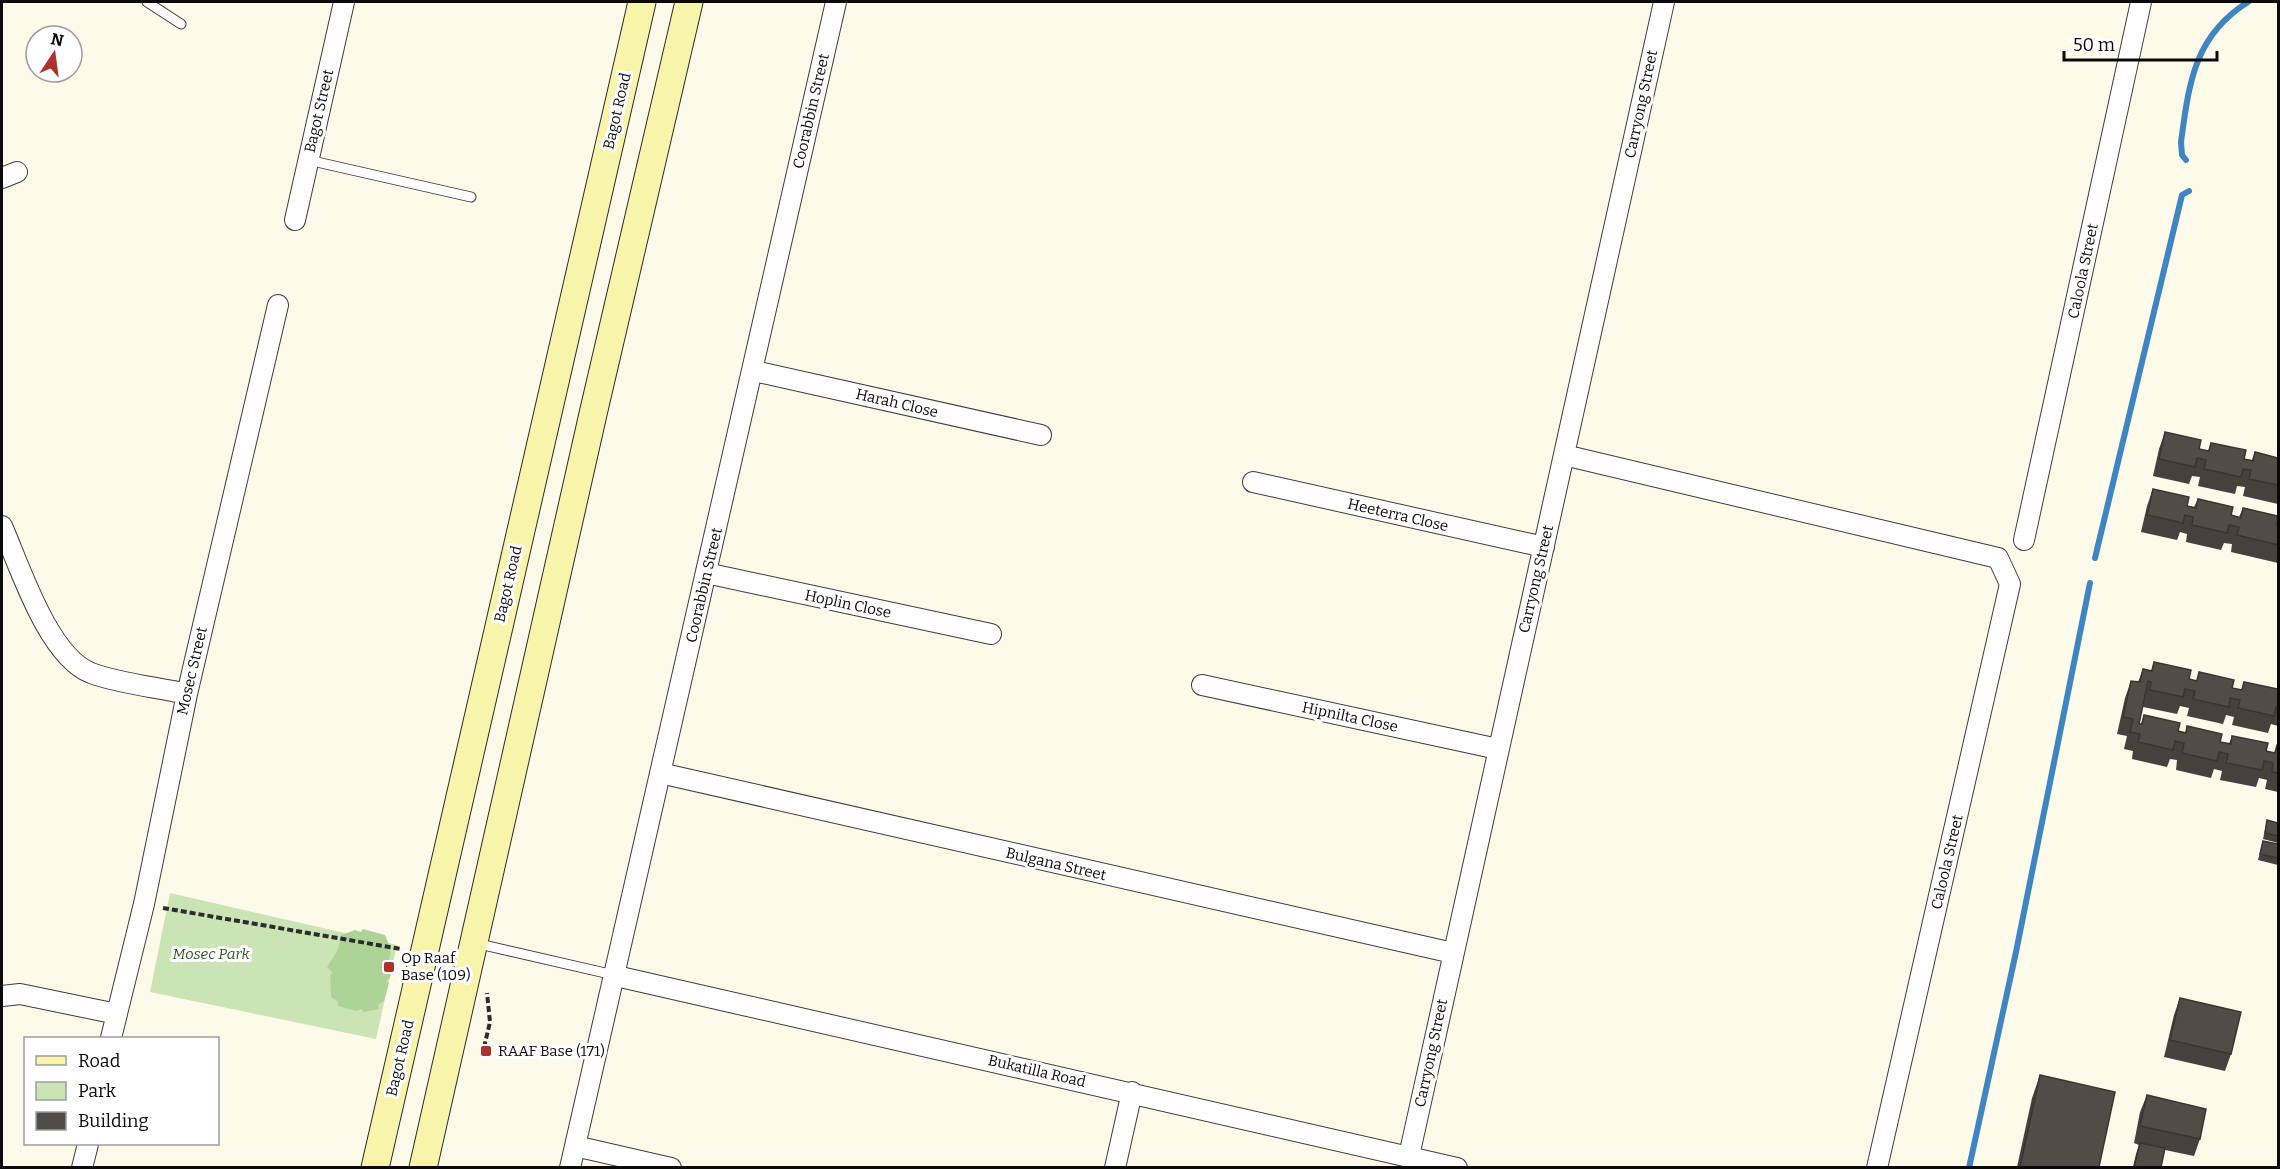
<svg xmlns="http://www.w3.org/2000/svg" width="2280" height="1169" font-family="Bitter,serif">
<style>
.green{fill:#cbe4b6}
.forest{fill:#aed397}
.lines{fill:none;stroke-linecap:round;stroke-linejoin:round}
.stream{stroke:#3f85c1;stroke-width:6}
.service-casing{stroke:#3d3d3d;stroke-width:11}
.minor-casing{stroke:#3d3d3d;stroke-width:22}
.secondary-casing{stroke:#2c2c2c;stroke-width:29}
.path{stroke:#2c2c2c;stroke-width:4;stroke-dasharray:6 3;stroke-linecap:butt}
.service{stroke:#fff;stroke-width:9}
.minor{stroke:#fff;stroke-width:20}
.secondary{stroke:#f8f4a9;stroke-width:27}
.wall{fill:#47413d}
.building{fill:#524c47;stroke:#393532;stroke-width:1.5}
.poi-dot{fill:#ad312f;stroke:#fff;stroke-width:2}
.labels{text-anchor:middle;stroke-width:6;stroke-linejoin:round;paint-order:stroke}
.street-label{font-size:15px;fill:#0a0a0a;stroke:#fff}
.park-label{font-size:15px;font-style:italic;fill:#2a5b21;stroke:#fff}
.poi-label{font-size:15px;fill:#0a0a0a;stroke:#fff;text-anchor:start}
</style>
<rect width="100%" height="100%" fill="#fdfae9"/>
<path class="green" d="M170 893 397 945 376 1039 150 992Z"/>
<path class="forest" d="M363 929 385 935C390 947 394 955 385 966L392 969 390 978 386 981 389 983 384 1001 378 1005 379 1009 364 1012 361 1009 356 1011 338 1006V1002L331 997 330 974 333 973 327 967 338 950 341 935 355 930 361 932Z"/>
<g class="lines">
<path class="stream" d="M2186 160 2182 155 2181 142C2189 83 2194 36 2248 2
M2095 558 2182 195 2189 191
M1969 1168 2016 952 2090 583"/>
<g class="service-casing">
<path id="service" d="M147 2 181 24
M308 160 471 197
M475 943 614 975"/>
</g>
<g class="minor-casing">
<path id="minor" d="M2 178 17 172
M295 220 344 2
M754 371 1041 435
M1564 455 1998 558 2010 584 1877 1168
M1253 482 1544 547
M2 526C20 567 48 656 91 673 121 684 156 687 187 694
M2024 540 2141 2
M706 573 991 634
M1202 685 1498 749
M660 773 1453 953
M616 976 1457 1168
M2 996 20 994 117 1014
M111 1038 144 904 187 694 278 305
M575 1146 671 1168
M1409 1156 1664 2
M82 1168 88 1144
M570 1168 836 2
M1115 1168 1132 1092"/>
</g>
<g class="secondary-casing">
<path id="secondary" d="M375 1168 642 2
M423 1168 593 414 689 2"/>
</g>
<path class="path" d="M163 908 401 949
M482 1056 490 1022 487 993"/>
<use href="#service" class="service"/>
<use href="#minor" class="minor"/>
<use href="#secondary" class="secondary"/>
</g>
<path class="wall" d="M2165 432 2199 449 2208 451 2211 443 2244 459 2252 460 2255 452 2278 458V504L2243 496 2245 487 2237 486 2235 494 2198 486 2200 477 2192 476 2189 484 2153 476 2159 449Z
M2153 489 2187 506 2194 507 2198 499 2231 515 2239 517 2243 508 2278 525V563L2231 552 2232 544 2224 543 2221 550 2186 542 2187 534 2180 532 2177 540 2141 532 2147 506Z
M2154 662 2189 679 2196 681 2199 672 2232 688 2241 690 2244 682 2278 697V726L2271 724 2268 733 2232 725 2234 717 2226 715 2223 724 2187 716 2189 708 2180 706 2177 714 2143 707 2144 699 2139 724H2141L2144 715 2178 731 2185 733 2187 726 2220 742 2229 744 2232 736 2266 751 2274 753 2277 745H2278V792L2265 789 2267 780 2259 778 2256 787 2220 780 2222 771 2214 769 2211 778 2176 770 2177 760 2170 759 2167 767 2132 759 2133 751 2124 749 2127 736 2117 734 2125 698 2131 681 2138 682 2143 669 2151 671Z
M2267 820 2278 823V843L2263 839Z
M2263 841 2278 844V865L2258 860Z
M2180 998 2231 1054 2225 1071 2164 1057 2174 1015Z
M2040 1075 2099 1167H2017L2032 1098Z
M2147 1095 2200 1139 2194 1156 2165 1150 2161 1167H2133L2136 1154 2139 1145 2134 1143 2140 1112Z"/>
<path class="building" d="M2165 432 2201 440 2199 449 2209 451 2211 443 2246 450 2244 459 2253 461 2255 452 2278 458V485L2249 479 2251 470 2243 469 2241 477 2204 469 2206 460 2197 458 2195 467 2159 459Z
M2153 489 2189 497 2187 506 2196 508 2198 499 2233 507 2231 515 2241 518 2243 508 2278 516 2277 525H2278V545L2237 535 2239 527 2229 525 2227 533 2192 525 2193 517 2185 515 2183 523 2147 515Z
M2154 662 2191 670 2189 679 2197 681 2199 672 2234 680 2232 688 2242 690 2244 682 2278 689V708L2276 707 2274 716 2238 708 2240 700 2230 698 2229 707 2193 699 2195 691 2185 689 2183 697 2150 690 2151 682 2148 681 2139 724H2142L2144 715 2180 723 2178 731 2186 733 2187 726 2222 734 2220 742 2231 744 2232 736 2268 743 2266 751 2275 753 2277 745H2278V773L2272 772 2273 763 2264 761 2262 770 2226 763 2228 754 2219 752 2217 761 2182 753 2184 743 2175 741 2173 750 2138 742 2140 734 2130 732 2133 719 2123 717 2131 681 2140 682 2143 669 2152 671Z
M2267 820 2278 823V836L2265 833Z
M2263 841 2278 844V858L2260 854Z
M2180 998 2241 1012 2231 1054 2170 1040Z
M2040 1075 2115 1092 2099 1167H2020Z
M2147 1095 2206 1109 2200 1139 2140 1126Z
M2140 1143 2165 1148 2161 1167H2134Z"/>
<g class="poi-dot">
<rect x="383" y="961" width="12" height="12" rx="3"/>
<rect x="480" y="1045" width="12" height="12" rx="3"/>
</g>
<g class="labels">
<g class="street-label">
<text transform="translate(1641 104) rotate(-78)" y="5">Carryong Street</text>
<text transform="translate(319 111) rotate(-77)" y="5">Bagot Street</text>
<text transform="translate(617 111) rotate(-77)" y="5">Bagot Road</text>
<text transform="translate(811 111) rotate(-77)" y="5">Coorabbin Street</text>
<text transform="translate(2083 271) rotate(-78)" y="5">Caloola Street</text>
<text transform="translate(897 403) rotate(13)" y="5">Harah Close</text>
<text transform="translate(1398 515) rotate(13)" y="5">Heeterra Close</text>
<text transform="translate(1536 579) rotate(-77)" y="5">Carryong Street</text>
<text transform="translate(508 584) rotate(-77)" y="5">Bagot Road</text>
<text transform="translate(704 585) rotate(-77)" y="5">Coorabbin Street</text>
<text transform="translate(848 604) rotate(12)" y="5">Hoplin Close</text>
<text transform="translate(192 671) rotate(-77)" y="5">Mosec Street</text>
<text transform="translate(1350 717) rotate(12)" y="5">Hipnilta Close</text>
<text transform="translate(1947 862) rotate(-77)" y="5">Caloola Street</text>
<text transform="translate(1056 864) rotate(13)" y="5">Bulgana Street</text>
<text transform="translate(1431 1053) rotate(-78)" y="5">Carryong Street</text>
<text transform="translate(400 1058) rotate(-77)" y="5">Bagot Road</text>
<text transform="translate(1037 1071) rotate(13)" y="5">Bukatilla Road</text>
</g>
<g class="park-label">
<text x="211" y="959">Mosec Park</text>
</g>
<g class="poi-label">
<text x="401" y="963">Op Raaf<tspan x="401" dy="17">Base (109)</tspan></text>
<text x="498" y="1056">RAAF Base (171)</text>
</g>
</g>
<rect width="2280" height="1169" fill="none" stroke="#0a0a0a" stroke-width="6"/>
<rect x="24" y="1037" width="195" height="108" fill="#ffffff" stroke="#9d9d9d" stroke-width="1.5"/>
<rect x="36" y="1056" width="30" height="9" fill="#f8f4a9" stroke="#9d9d9d" stroke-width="1.5"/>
<text x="78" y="1067" font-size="18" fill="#0a0a0a">Road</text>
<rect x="36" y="1082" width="30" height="18" fill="#cbe4b6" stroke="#9d9d9d" stroke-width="1.5"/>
<text x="78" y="1097" font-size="18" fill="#0a0a0a">Park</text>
<rect x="36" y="1112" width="30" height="18" fill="#524c47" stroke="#9d9d9d" stroke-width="1.5"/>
<text x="78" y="1127" font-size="18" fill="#0a0a0a">Building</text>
<g transform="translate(54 54) rotate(13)"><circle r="28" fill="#ffffff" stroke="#9d9d9d" stroke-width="1.5"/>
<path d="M0-4.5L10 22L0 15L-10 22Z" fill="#ad312f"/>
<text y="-9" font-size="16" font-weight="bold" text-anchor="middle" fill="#0a0a0a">N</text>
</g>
<path d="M2064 51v9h153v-9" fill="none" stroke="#0a0a0a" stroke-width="3"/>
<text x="2073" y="51" font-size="18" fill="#0a0a0a" stroke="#ffffff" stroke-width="4.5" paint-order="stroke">50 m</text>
</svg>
